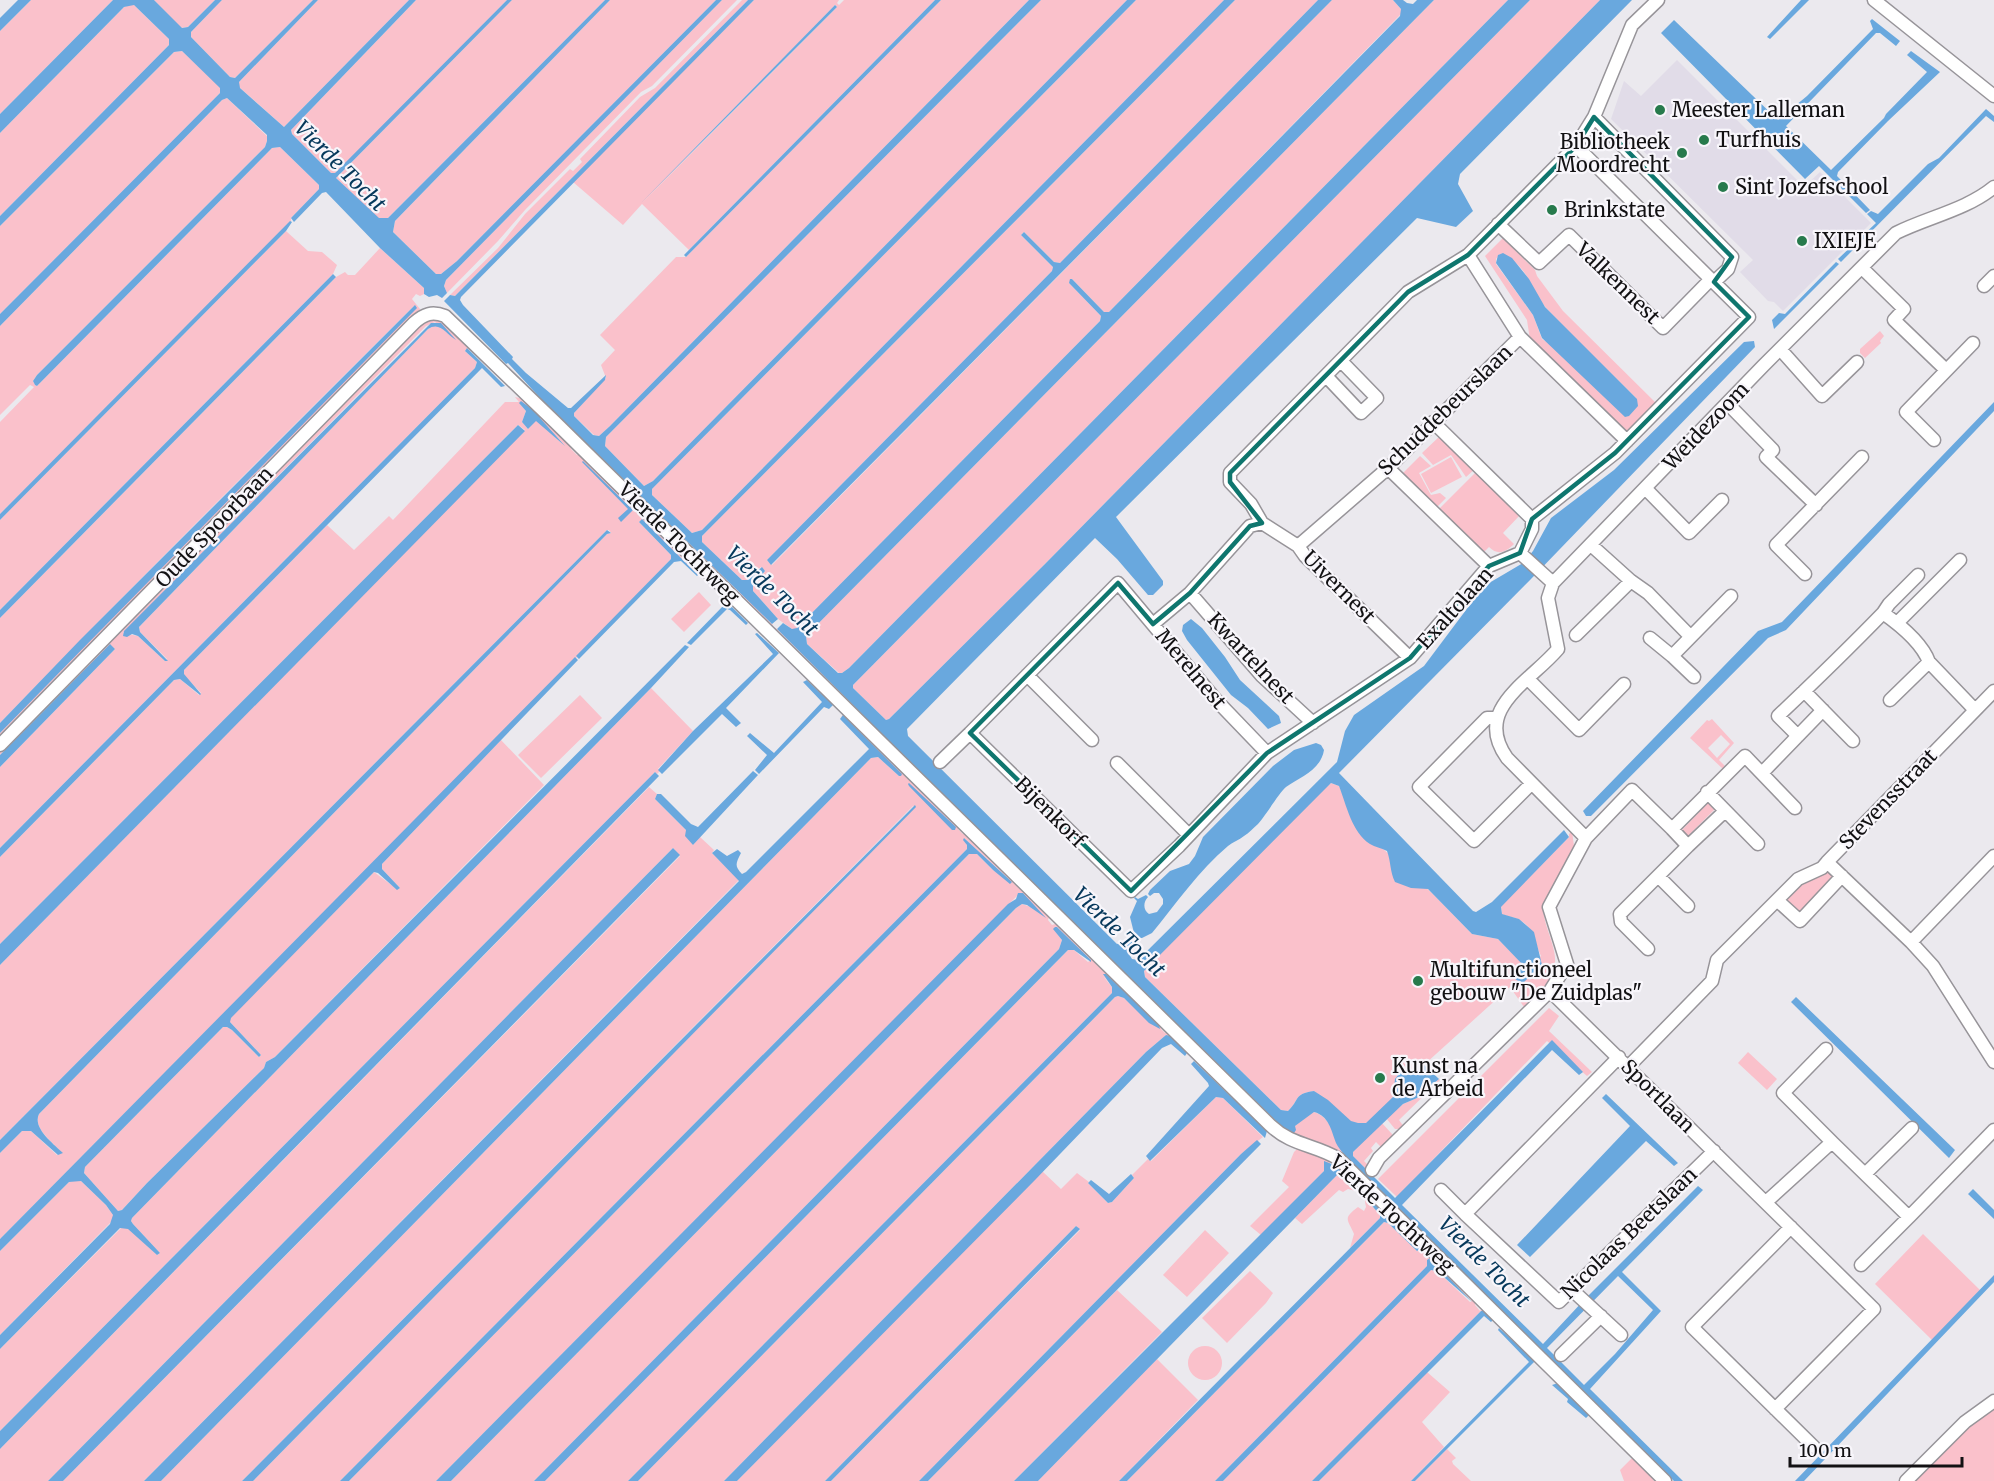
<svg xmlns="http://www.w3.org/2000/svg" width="1994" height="1481" font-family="Merriweather,serif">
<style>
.built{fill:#e1dce8}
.green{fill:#fac1cb;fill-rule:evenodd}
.water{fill:#69a8de;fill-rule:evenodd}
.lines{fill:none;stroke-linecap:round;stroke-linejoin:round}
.minor-casing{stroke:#979499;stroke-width:15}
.minor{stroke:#fff;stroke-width:12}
.marked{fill:none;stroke:#0f766e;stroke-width:4.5;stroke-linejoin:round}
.poi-dot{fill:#277a4c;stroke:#f8f6fb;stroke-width:2}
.labels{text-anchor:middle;stroke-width:4.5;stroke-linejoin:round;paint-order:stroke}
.poi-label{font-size:20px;fill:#121113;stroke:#f8f6fb;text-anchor:start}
.street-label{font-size:20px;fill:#121113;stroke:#f8f6fb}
.water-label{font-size:21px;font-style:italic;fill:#06385b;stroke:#f8f6fb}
</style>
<rect width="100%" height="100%" fill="#ebe9ee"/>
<path class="built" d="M1677 60 1804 187 1820 172 1871 223 1783 311 1774 302 1768 301 1740 272 1753 260 1611 119 1624 81 1641 96Z"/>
<path class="green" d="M31 0H113L0 114V31Z
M154 0H215L188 27 181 28Z
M222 0H313L235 78 230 77 191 37V32Z
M318 0H409L284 127 239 87V82Z
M416 0H507L342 168 335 173H331L292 134 291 130Z
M512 0H605L388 218 379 219 336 178Z
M610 0H716L457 261 441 274H436L393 232 395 221Z
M722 0H737L652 86 641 92 525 210 498 241 447 293 444 286 446 280Z
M742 0H748L455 296 450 295 498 248 525 214 570 169 573 171 582 162 580 159 640 97 655 88Z
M754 0H839L837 3 839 5 844 0H935L689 250 642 204 623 225 573 182ZM835 5 837 7 642 203Z
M941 0H1029L610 426 599 436 594 435 574 416V413L606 378 601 365 615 350 600 335 676 257H686Z
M1041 0H1127L653 481 644 486 605 446 606 437Z
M1136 0H1224L702 530 692 533 652 495V489Z
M1235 0H1318L1060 263 1054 262 1024 232 1021 235 1053 267 1052 271 767 560 772 565 1332 0H1393L1401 9 1402 13 1109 312H1104L1072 279 1069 283 1101 316 1100 321 796 629H792L778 619 753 591V586L765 571 761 567 747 580H742L702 542V536Z
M1434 0H1508L849 668 842 673H839L807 644 806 636Z
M1530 0H1600L1045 564 889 719 886 720 853 688V685Z
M133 4 169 39V45L0 216V133L124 7Z
M182 51 221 88 220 93 0 314V226L174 52Z
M227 98 267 136V141L265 147 37 375 33 381 35 385 37 386 272 148 280 147 319 185V189L291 218V221L0 514V422L34 387 30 385 0 415V326L222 100Z
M286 231 308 251 322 252 337 265 333 274 0 610V520Z
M1503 238 1535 270 1537 276 1563 311 1656 403 1625 433 1530 340 1527 320 1485 256ZM1500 254C1529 264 1529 289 1547 309 1576 340 1607 369 1637 399L1542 339 1533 315 1496 264V259Z
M380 248 424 288V294L420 296 416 294 412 299 420 309V312L339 395C327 401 320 408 314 420L0 742V733L416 307 414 306C275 444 136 582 0 723V618L336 277 345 272 348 275H355Z
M429 319 440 320 491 363V370L506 385 468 348 465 351 477 362 475 368 0 848V767L115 649 110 645 0 755V749L60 688C71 682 81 675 85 663L405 334ZM435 322 440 327 434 326 428 329 141 625 139 627 140 632 167 659 165 661 138 636 123 633 426 326Z
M1880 331 1884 336 1880 341 1881 343 1865 358 1860 353V349Z
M515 397 528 400 535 410H531L520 404 526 411 522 422 528 429 536 420 565 446 539 418 541 416 569 441 571 449 577 455H584L636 508V512L640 516 643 517 700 572 698 575 642 520 639 522 671 555V559L576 658 0 1239V1153L22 1131H31L57 1155 62 1153C54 1143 32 1128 39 1114L607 534 611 533 609 530H607L0 1140V965L525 430 518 425 0 944V857L174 680 180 679 199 695 201 693 183 674 184 670 327 525 354 550 389 516 393 520 505 402H519Z
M549 409H551L773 625 772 626 777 629 924 776 922 778Z
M1441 435 1475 469 1466 477 1451 455 1433 465 1422 453Z
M1420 456 1431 466 1419 473 1431 495 1440 493 1446 498 1436 508 1401 475Z
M1451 457 1462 477 1431 493 1421 474Z
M1477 471 1521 514 1503 533 1514 544C1506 552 1498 556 1489 547L1482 554 1438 510Z
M699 592 711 605 684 632 671 619Z
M651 688 693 731 658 769 660 771 657 774 655 772 0 1431V1349L121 1228H128L157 1255 160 1253 133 1224 131 1221 132 1218Z
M580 695 602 718 541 778 518 755Z
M843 714 849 716 903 774 908 779 916 781 958 826V829L963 834H967L1013 879V883L1019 888H1023L1050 915 1048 920 1052 925 1058 923 1095 958V963L1100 968 1103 967 1161 1021V1029L1165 1033 1168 1032 1190 1050 1188 1055 1185 1050 1166 1035 1146 1052 724 1481H638L1115 997 1118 996 1124 998 1158 1030 1103 976 1112 987V993L628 1481H545L1068 950H1074L1088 962 1091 960 1057 927H1055L1054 929 1062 940 1059 949 534 1481H451L1016 908 1022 904 1031 907 1017 896 436 1481H349L969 854H977L993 870 1012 882 964 838 967 845V849L340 1481H253L915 807 913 806 242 1481H161L871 758 878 757 899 776H901V774L843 715 840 719Z
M1712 719 1734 743 1719 760 1725 766 1723 769 1690 738 1707 720 1709 721ZM1721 735 1730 744 1717 758 1708 748Z
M501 740 544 785 275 1057 266 1062 264 1068 147 1183 122 1210 118 1211 84 1173 85 1167 223 1027H227L232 1030 259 1057 261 1055 230 1022V1018L374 872 397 889 400 888 382 869V864Z
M1331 783 1339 786 1346 802 1382 848 1433 894 1472 934 1498 939 1524 965 1514 976 1541 956C1534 942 1536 930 1520 920 1515 917 1508 917 1502 914L1501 906 1569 837V834L1572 831 1574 846 1543 908C1544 924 1551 936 1554 951 1560 976 1541 992 1524 1007L1510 987 1425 1064 1362 1134 1314 1091C1293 1094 1300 1100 1288 1111L1281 1110 1145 977 1144 971 1320 788 1323 790Z
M649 787 657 794 655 799 686 830 693 845 700 837 714 850 712 853 739 880 144 1481H63L680 856 673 848 48 1481H0V1449Z
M1708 803 1715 809 1688 836 1682 830Z
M1005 855 1282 1126H1295L1308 1115 1314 1112C1332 1117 1335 1140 1344 1154 1349 1162 1358 1170 1365 1175L1361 1177 1289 1136 1002 858Z
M1828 871 1837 878 1799 914 1784 900 1801 883Z
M1549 1008 1559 1016 1549 1031 1592 1072 1587 1076 1547 1041 1397 1197 1378 1179Z
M1748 1052 1777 1079 1767 1090 1738 1063Z
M1439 1079 1440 1080 1399 1120 1404 1127 1401 1129H1395L1386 1118 1403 1104 1417 1098Z
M1216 1097 1223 1098 1263 1137 1241 1154 919 1481H831L1080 1230 1076 1226 825 1481H737L1042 1171 1061 1189 1077 1173 1089 1182 1088 1183 1108 1203 1112 1202 1134 1178 1132 1175 1148 1159 1151 1161Z
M1381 1122 1392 1134V1137L1382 1148 1376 1142 1371 1148 1373 1151 1364 1161 1371 1168 1369 1172 1353 1156V1152Z
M1297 1149 1329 1156 1358 1186 1356 1191 1348 1189 1343 1192 1339 1190 1302 1224 1295 1218 1339 1173 1352 1186 1342 1170 1330 1162 1324 1171 1261 1235 1250 1226 1289 1187 1282 1181 1294 1152Z
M77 1180 81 1181 106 1205 113 1215V1220L0 1335V1251L69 1182Z
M1366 1196H1369L1475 1301V1305L1480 1311 1483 1308 1495 1318 1493 1320 1484 1311H1481L1312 1481H1223L1431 1270 1437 1271 1470 1302 1472 1301 1429 1258 1427 1266 1215 1481H1127L1384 1222 1388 1223 1417 1251 1419 1249 1395 1224 1367 1201 1381 1215 1380 1218 1350 1248 1354 1234C1348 1219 1342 1219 1358 1207L1364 1211 1366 1207 1365 1202Z
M1205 1230 1229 1253 1187 1297 1163 1275Z
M1923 1234 1980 1290 1932 1340 1875 1284Z
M1250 1271 1273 1293 1266 1303 1227 1343 1202 1318Z
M1117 1290 1162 1332 1014 1481H928Z
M1188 1363a17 17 0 1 1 34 0a17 17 0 1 1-34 0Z
M1157 1359 1198 1400 1119 1481H1038Z
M1427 1372 1450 1392 1422 1422 1444 1447 1411 1481H1319Z
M1994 1407V1481H1914L1955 1437Z
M1447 1449 1456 1458 1452 1461 1453 1464 1471 1481H1415Z
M1632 1458 1637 1463 1641 1462 1654 1481H1624L1620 1470Z"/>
<path class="water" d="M18 0H31L0 31V18Z
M113 0H154L182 28 188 27 215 0H222L191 32V37L230 77 235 78 313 0H318L239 82 240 88 284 127 409 0H416L291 130 292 134 331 173H335L507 0H512L336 178 379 218H388L605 0H610L395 221 393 232 436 274H441L457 261 716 0H722L446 280 444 286 447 293 442 298 437 295 429 297 424 294V288L380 248 326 192 322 193 294 222 291 218 319 189V185L280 147 272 148 37 386 35 385 33 381 37 375 265 147 267 141V135L227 98 222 100 0 326V314L220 93V88L182 51 174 52 0 226V216L169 45V39L134 5 124 7 0 133V114Z
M748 0H754L461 297 460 300 463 305 513 357 512 359 526 373 568 408H571L606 375 605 380 574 413V416L593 435 599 436 610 426 1029 0H1041L606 437 605 446 644 486 653 481 1127 0H1136L652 489V495L692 533 702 530 1224 0H1235L702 536V542L742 580H747L762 567 765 571 753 586V591L778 619 772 624 551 409H549L540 418 565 446 536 421 528 429 522 422 526 411 519 403 521 401 533 410 542 402V400L508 363 506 364 444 301 450 295 455 296Z
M935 0H941L686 257 684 255Z
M1318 0H1332L771 565 767 560 1052 271 1053 267 1021 235 1024 232 1054 262 1060 263Z
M1393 0H1403L1407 3 1413 4 1417 0H1434L806 636 807 644 838 673H842L849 668 1508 0H1530L853 685V688L886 720 889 719 1045 564 1600 0H1632L1460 174 1458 184 1473 211 1456 227 1417 218 1116 517 1163 581V585L1153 595H1148L1117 559 1095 538 907 729 908 736 1117 944 1124 942 1134 933 1130 917 1137 901 1134 898 1135 897 1138 899 1146 895 1148 897C1143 902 1143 910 1149 914L1157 912 1163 904V899L1159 893H1154L1150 896 1148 894 1150 890 1170 871 1189 864 1195 856 1203 837 1273 766 1294 750 1316 743 1321 745 1324 750C1321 770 1300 777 1286 787 1279 793 1266 815 1258 824 1253 828 1249 833 1244 836 1239 840 1233 842 1228 846 1199 870 1176 904 1152 933L1142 938H1137C1130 946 1125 949 1132 959L1138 960 1337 762 1345 731 1354 715 1424 666 1484 586 1523 563 1533 551 1551 518 1614 470 1744 342 1754 341 1755 347 1531 579 1339 773 1473 911 1476 912 1492 902 1564 830 1569 837 1501 907 1502 914 1519 919 1534 932 1542 965 1522 984 1514 978V976L1523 965 1498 939 1472 934 1428 889 1411 888 1395 882C1390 872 1391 862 1387 851 1381 848 1375 847 1370 844 1352 833 1346 804 1339 786L1331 783 1144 971 1145 977 1281 1110 1288 1111C1300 1100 1293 1094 1314 1091L1328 1100 1351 1121 1358 1123H1366L1393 1097 1395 1079 1402 1070 1410 1074 1422 1063 1439 1079 1417 1098 1403 1104 1353 1152V1156L1395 1198 1552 1040 1583 1072 1579 1075 1552 1050 1402 1205 1543 1344 1584 1300 1698 1186 1703 1190 1622 1272 1661 1311 1590 1389 1683 1481H1674L1653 1461 1345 1156C1342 1152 1338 1147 1336 1143 1331 1130 1329 1116 1314 1112L1295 1126 1296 1130 1294 1133 1281 1126 924 776 777 629 783 623 792 629 797 628 1100 321 1101 316 1069 283 1070 279H1072L1104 312H1109L1400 16 1401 9ZM1618 1276 1653 1310 1615 1354 1584 1385 1547 1348Z
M1801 0H1809L1770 39 1767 37Z
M835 5 837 7 641 203Z
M1872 19 1900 41 1896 46 1880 33H1876L1786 126 1831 170 1884 118 1886 114 1927 72 1907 55 1911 51 1940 72 1888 121 1838 172 1837 176 1870 210 1866 213 1819 166 1805 179 1661 33 1674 20 1778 120 1807 96 1873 29 1870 21Z
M1986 109 1994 116V122L1986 116 1841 262 1838 259 1876 223 1867 214 1871 211 1878 214 1928 164 1939 158Z
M290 221 292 222 286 231 0 520V514Z
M1503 253 1512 258 1529 279 1545 307 1637 399 1638 406 1629 416 1625 417 1542 338 1533 315 1496 263 1498 255Z
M1836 262 1839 264 1774 329 1772 320 1779 313 1785 314Z
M333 274 336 277 0 618V610Z
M415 305 417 308 0 733V723L80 640Z
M431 323H441L456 340C446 334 440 321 428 329L141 625 139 627 140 632 168 661H165L138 636 132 634 127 637 123 636 124 631Z
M467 348 505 386 501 387 482 368 184 670V674L201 694 200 695 180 679 174 680 0 857V848L475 368 477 362 465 351Z
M1994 402V411L1786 630 1768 638 1591 816H1586L1583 811 1758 631 1782 622Z
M518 425 525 431 0 965V944Z
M583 461 633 510 621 522 618 518 628 509 582 462Z
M642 519 698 575 697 576 681 561 674 562 579 659 576 656 671 559V555L639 522Z
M607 530 611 533 607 534 39 1114C32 1128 54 1144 63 1153L58 1155 31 1131H22L0 1153V1140Z
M726 601 748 623 746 625 730 610 727 609 691 645 687 643 723 606V603Z
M1191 619 1202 628 1225 657 1240 680 1279 716 1281 723 1268 729 1248 708 1231 695 1187 640 1182 631 1183 625Z
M757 633 779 653 726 708 741 723 736 727 722 714 662 774 658 770 693 731 773 654 755 634Z
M110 644 115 649 0 767V755Z
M685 645 689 647 651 688 132 1218 131 1221 133 1224 160 1253 157 1255 128 1229 120 1228 0 1349V1335L110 1224 113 1215 106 1205 81 1181 69 1182 0 1251V1239L575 657 578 660 382 864V869L400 888 397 890 378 873 374 872 231 1018 230 1022 261 1055 259 1057 232 1030 227 1027H223L85 1167 84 1173 118 1211 122 1210 147 1183 264 1068 266 1062 275 1057Z
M807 680 833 705 829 709 824 707 759 774 755 770 767 755 747 736 750 733 774 753 822 702 803 682Z
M843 715 902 774 901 776H899L878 757 871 758 161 1481H144L739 881 712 853 717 849 727 856 738 850 741 853C736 863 734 866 742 874L746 872 869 749 840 719Z
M753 771 758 775 693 845 685 836 686 830 655 799 657 794H661L691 824 698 827Z
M655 772 659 776 0 1449V1431Z
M909 783 956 827 955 830H952L909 786 908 784Z
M915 805 916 807 253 1481H242Z
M964 838 1012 882 1010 884 993 870 977 854H969L349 1481H340L967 849V845L963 840Z
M673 848 680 855 63 1481H48Z
M1018 893H1023L1046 918 1027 905 1022 904 1016 908 451 1481H436L1008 904 1016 899Z
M1055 927H1057L1091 960V962L1074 950H1068L545 1481H534L1059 949 1062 940 1053 929Z
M1103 974H1106L1159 1025 1160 1029 1149 1023 1124 998 1118 996 1115 997 638 1481H628L1112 993V987Z
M1796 997 1955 1150 1949 1158 1791 1002Z
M1166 1035C1176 1036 1183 1045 1187 1053L1185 1056 1171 1044 1162 1048 1035 1180 737 1481H724L1146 1052Z
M1194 1061 1267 1131 1265 1138 1223 1098 1216 1097 1150 1161 1146 1156 1209 1086 1208 1083 1191 1064Z
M1606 1094 1678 1163 1674 1166 1646 1141 1530 1257 1517 1245 1630 1126 1602 1098Z
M1257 1140 1261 1144 928 1481H919L1241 1154Z
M1324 1161 1337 1166 1354 1184 1352 1186 1339 1173 1038 1481H1014L1324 1171Z
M1131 1174 1134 1178 1112 1202 1108 1203 1088 1183 1091 1180 1109 1194Z
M1973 1189 1994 1210V1219L1968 1194Z
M1369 1198 1420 1249 1417 1251 1388 1223 1384 1222 1127 1481H1119L1380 1218V1215L1367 1200Z
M1076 1226 1080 1229 831 1481H825Z
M1430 1258 1472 1302 1437 1271 1431 1270 1223 1481H1215L1427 1266V1260Z
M1994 1275V1282L1804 1481H1795Z
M1481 1311H1484L1493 1320 1491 1322 1484 1316 1319 1481H1312Z
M1499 1328 1535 1361 1415 1481H1411L1529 1362 1498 1330Z
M1558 1383 1589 1415 1586 1418 1567 1402 1568 1399 1552 1385Z"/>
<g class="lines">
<g class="minor-casing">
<path id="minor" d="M1874 0 1994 96
M1594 117 1732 257 1728 269 1714 282
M1498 224 1539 263 1569 235 1663 328 1711 279
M1862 268 1904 309 1894 320 1946 370
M1984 286 1994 276
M1520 337 1627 441
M1780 349 1822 396 1857 362
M1326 376 1361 413 1377 398 1341 361
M1727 403 1773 450 1766 457 1816 505
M1433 422 1532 519
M1934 440 1906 412 1973 343
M1388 468 1489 566
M1646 489 1689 533 1722 500
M1591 545 1631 581 1648 593 1690 636
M1298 546 1388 468 1520 337 1468 255 1576 146 1594 117 1632 25 1658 0
M1520 553 1553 583
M1805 574 1776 545 1862 457
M1918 575 1889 604 1883 613C1900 625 1922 643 1929 662L1975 710
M1190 593 1262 676 1313 723
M1897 623 1960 560
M1153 624 1190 593 1250 526 1262 523
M1576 635 1631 581
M1650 638 1672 656 1731 596
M1672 656 1694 677
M1410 658 1305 556 1298 546 1262 523 1251 504 1230 482V473L1408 292 1468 255
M1027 675 1092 740
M1528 679 1579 730 1624 684
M1804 691 1853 741
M1890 700 1929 662
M1497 718H1487L1419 787 1474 841 1528 787
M1798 736 1778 716C1814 682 1849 648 1883 613
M0 745 414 323C424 314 432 311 445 316L555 422 1270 1125C1292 1146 1314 1144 1339 1159L1665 1481
M1267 753 1217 701 1118 583 970 733 1131 891 1179 846 1267 753 1410 658 1489 566 1520 553 1532 529V519L1615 453 1749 317 1576 146
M940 762 970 733
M1117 763 1189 835
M1762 773 1823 710
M1707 792 1758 844
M1672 829 1688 846 1725 811
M1586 838 1507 758C1472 709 1530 682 1558 649L1548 598 1553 583 1763 366 1896 233C1928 217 1966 210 1994 187
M1827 862 1911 942 1933 966 1994 1062
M1778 901 1800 921 1842 876
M1688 906 1658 876 1688 846
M1911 942 1994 856
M1648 949 1621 922 1620 914 1658 876
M1826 1049 1783 1093 1832 1142
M1619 1057 1465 1214 1559 1302 1714 1151
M1628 1067 1712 981 1717 960 1798 879 1822 868 1827 862 1994 691
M1372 1170 1379 1158 1550 991
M1865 1174 1912 1128
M1441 1190 1465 1214
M1766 1202 1832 1142 1909 1217 1994 1130
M1791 1227 1692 1327 1814 1447
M1861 1265 1909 1217
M1571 1289 1621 1335
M1561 1355 1601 1316
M1775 1409 1874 1309 1550 991 1567 964 1549 907 1586 838 1632 790 1672 829 1745 756 1795 808
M1906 1481 1965 1422 1994 1401"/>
</g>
<use href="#minor" class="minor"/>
</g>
<path class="marked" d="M1594 117 1732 257 1714 282 1749 317 1615 453 1532 519 1520 553 1489 566 1410 658 1267 753 1131 891 970 733 1118 583 1153 624 1190 593 1250 526 1262 523 1230 482V473L1408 292 1468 255 1576 146Z"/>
<g class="poi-dot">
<circle cx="1660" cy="110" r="6"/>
<circle cx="1704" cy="140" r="6"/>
<circle cx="1682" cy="153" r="6"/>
<circle cx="1723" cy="187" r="6"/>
<circle cx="1552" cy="210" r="6"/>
<circle cx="1802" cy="241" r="6"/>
<circle cx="1418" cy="981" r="6"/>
<circle cx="1380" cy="1078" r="6"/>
</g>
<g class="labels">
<g class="poi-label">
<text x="1672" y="117">Meester Lalleman</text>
<text x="1716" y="147">Turfhuis</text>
<text x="1670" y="149" text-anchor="end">Bibliotheek<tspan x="1670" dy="23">Moordrecht</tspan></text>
<text x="1735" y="194">Sint Jozefschool</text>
<text x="1564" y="217">Brinkstate</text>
<text x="1814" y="248">IXIEJE</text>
<text x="1430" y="977">Multifunctioneel<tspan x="1430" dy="23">gebouw "De Zuidplas"</tspan></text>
<text x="1392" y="1073">Kunst na<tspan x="1392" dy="23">de Arbeid</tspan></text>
</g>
<g class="street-label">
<text transform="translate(1618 283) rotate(44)" y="7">Valkennest</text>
<text transform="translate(1445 410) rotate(-44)" y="7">Schuddebeurslaan</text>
<text transform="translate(1706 426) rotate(-46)" y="7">Weidezoom</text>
<text transform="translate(214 527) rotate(-46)" y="7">Oude Spoorbaan</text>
<text transform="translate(679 543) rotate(45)" y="7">Vierde Tochtweg</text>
<text transform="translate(1339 587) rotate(45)" y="7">Uivernest</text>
<text transform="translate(1455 608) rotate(-48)" y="7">Exaltolaan</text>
<text transform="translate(1251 658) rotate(47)" y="7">Kwartelnest</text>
<text transform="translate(1191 669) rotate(50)" y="7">Merelnest</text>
<text transform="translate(1888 799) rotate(-46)" y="7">Stevensstraat</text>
<text transform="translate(1050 812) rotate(45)" y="7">Bijenkorf</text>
<text transform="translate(1658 1096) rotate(45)" y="7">Sportlaan</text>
<text transform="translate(1392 1214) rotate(43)" y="7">Vierde Tochtweg</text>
<text transform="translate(1629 1233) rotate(-44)" y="7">Nicolaas Beetslaan</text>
</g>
<g class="water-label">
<text transform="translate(340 166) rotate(45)" y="7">Vierde Tocht</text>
<text transform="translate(772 591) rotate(44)" y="7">Vierde Tocht</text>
<text transform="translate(1119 932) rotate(44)" y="7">Vierde Tocht</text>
<text transform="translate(1484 1262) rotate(45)" y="7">Vierde Tocht</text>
</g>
</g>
<path d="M1790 1457v9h172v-9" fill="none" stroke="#121113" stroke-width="3"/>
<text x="1799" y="1457" font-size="18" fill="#121113" stroke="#f8f6fb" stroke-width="4.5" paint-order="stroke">100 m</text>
</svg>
